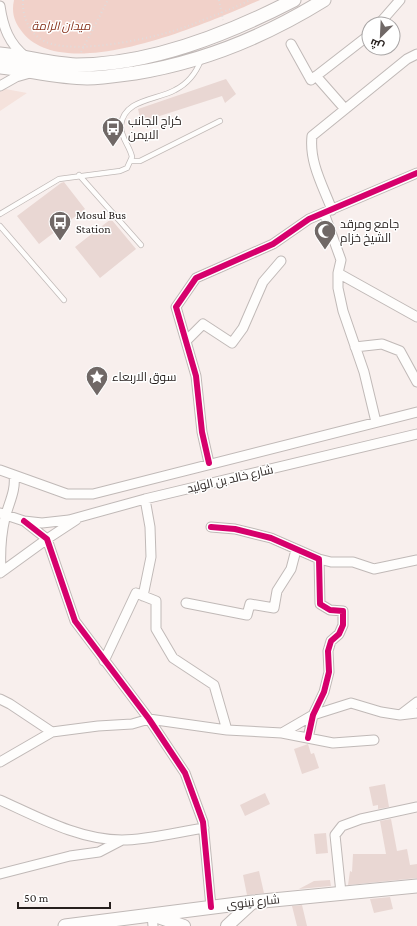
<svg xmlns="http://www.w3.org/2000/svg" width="417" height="926" font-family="'Crimson Pro',Cairo,serif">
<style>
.built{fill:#f5e2dc}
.green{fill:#f1d1c9}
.building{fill:#e9d7d3}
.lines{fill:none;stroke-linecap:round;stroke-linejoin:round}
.service-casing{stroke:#c0b9b7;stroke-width:6}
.minor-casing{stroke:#c0b9b7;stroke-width:11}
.tertiary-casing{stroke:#c0b9b7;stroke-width:14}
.secondary-casing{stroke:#c0b9b7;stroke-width:15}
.path{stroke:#dfdcdc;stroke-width:2;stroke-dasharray:1 3;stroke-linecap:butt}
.service{stroke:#fefdfc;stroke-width:4.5}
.minor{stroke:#fefdfc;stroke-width:9}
.tertiary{stroke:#fefdfc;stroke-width:12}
.secondary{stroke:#fefdfc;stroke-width:13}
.cycleway-casing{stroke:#fff;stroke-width:8}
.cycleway{stroke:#d6006c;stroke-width:6}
.labels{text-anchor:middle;stroke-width:3;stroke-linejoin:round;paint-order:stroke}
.park-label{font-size:12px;font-style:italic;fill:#88351f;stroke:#fff}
.poi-label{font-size:12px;fill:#261f1d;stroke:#fff;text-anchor:start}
.street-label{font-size:12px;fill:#261f1d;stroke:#fff}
</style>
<rect width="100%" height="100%" fill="#f8efed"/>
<path class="built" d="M0 88 27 93 0 111Z"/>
<path class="green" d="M14 0H260C209 22 67 86 23 33 15 23 11 14 14 0Z"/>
<path class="building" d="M226 79 236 94 225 103 222 96 141 122 138 109Z
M64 182 85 209 39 244 17 216 61 183Z
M111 219 136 249 100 278 75 247Z
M308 744 311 754 314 753 319 768 302 774 294 749Z
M385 784 389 807 378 809V805L373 806 369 787Z
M265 793 270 804 245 816 240 805Z
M391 819 397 851 407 849 410 865 417 864V878L348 885 350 871 352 872 353 854H386L380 821Z
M326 833 328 853 316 854 314 834Z
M259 871 264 893 247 895 243 875Z
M330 880 331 886 299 889 314 881Z
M390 897 393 909 374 913 370 899Z
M302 905 307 926H297L292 906Z"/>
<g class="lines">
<g class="service-casing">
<path id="service" d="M131 161H140L220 121
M79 175 141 245
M0 214 59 179 120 171 127 168 132 157C130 146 120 137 121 125 124 99 157 100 175 90 187 84 196 73 201 60
M0 226 64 300"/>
</g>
<g class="minor-casing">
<path id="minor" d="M0 6C3 27 9 44 26 57
M379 24 400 0
M291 44 311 80 369 35
M316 76 345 109
M0 86 16 77 30 73
M332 210C323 186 309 162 312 136L407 59 417 54
M324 213 341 260 338 273V288L343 311 364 372 376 422
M338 273 417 317
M186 341 203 324 232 343 243 328 263 282 281 261
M355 347 382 344 400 351 417 382
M209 463 202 432 196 376 176 307 196 278 273 244 309 219 417 173
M0 470 67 494H93L417 412
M0 513 24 521 42 523 69 520 145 499 417 434
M24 521 47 539 75 621 149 719 185 773 203 822 211 907
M211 527 235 529 271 538 319 559 320 604 330 610 343 611V625L339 634 331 641 328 651 329 672 324 692 313 715 308 738
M319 559 331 562H353L374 569 417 560
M1 571C0 553 1 535 5 518 9 502 16 491 14 475
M0 573 47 539 76 520
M143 596 151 557 150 527 145 499
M186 603 247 615 250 604 274 608 277 591 291 569 296 550
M104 661 136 593 156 601V629L173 658 214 685 227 730
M0 699 10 704 52 732 98 726 132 724 149 719 227 730 282 733
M417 702 400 715 417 713
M374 740 333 743 282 733 313 715 351 703 381 712 400 715
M0 762 52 732
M0 800C38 817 79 840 122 840 147 840 178 832 204 828
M0 874 70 856 99 852 122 840
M341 893 335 835 342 826 361 819 417 807
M152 915 153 926"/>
</g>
<g class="tertiary-casing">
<path id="tertiary" d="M152 915 184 926
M227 926 253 902"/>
</g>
<g class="secondary-casing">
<path id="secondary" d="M0 54C25 56 50 64 76 65 151 65 228 34 294 0
M0 67C29 70 58 78 87 78 104 78 120 75 135 73 203 62 266 36 324 0
M65 926 253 902 417 886"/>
</g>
<path class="path" d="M23 0C22 20 32 39 52 44 86 53 155 38 188 26 208 18 230 10 250 0
M219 0 223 20
M81 52 108 0"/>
<use href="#service" class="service"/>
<use href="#minor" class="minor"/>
<use href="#tertiary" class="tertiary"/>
<use href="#secondary" class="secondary"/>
<g class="cycleway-casing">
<path id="cycleway" d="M209 463 202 432 196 376 176 307 196 278 273 244 309 219 417 173
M24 521 47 539 75 621 149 719 185 773 203 822 211 907
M211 527 235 529 271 538 319 559 320 604 330 610 343 611V625L339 634 331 641 328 651 329 672 324 692 313 715 308 738"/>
</g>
<use href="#cycleway" class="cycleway"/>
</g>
<defs>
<g id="bus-pin" transform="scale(1.15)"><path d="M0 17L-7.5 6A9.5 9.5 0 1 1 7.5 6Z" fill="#706866" stroke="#fff"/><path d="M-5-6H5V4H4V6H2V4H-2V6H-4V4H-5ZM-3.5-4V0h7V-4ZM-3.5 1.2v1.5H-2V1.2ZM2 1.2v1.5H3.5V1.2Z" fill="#fff"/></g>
<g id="mosque-pin" transform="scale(1.15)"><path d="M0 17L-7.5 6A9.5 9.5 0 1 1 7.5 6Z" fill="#706866" stroke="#fff"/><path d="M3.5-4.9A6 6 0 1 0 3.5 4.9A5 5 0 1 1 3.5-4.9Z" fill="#fff"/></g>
<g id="sight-pin" transform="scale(1.15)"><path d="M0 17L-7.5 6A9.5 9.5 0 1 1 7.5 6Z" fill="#706866" stroke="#fff"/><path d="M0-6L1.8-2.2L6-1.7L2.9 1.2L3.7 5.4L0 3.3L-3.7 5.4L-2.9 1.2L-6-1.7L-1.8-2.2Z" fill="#fff"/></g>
</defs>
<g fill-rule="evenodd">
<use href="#bus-pin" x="113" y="128"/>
<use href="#bus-pin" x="60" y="222"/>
<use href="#mosque-pin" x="325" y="231"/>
<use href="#sight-pin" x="97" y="377"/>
</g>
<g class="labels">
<g class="park-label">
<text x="61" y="30">ميدان الرامة</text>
</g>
<g class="poi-label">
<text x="128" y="125">كراج الجانب<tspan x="128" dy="14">الايمن</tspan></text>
<text x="76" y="219">Mosul Bus<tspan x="76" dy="14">Station</tspan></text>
<text x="340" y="228">جامع ومرقد<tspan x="340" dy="14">الشيخ خزام</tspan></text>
<text x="112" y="381">سوق الاربعاء</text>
</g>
<g class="street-label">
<text transform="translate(230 479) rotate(-13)" y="4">شارع خالد بن الوليد</text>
<text transform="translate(253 902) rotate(-6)" y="4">شارع نينوى</text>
</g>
</g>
<g transform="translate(381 36) rotate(204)"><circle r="19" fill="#ffffff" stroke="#a8a5a5"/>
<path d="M0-3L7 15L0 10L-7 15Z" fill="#706866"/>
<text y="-6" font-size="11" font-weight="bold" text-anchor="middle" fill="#261f1d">ش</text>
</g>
<path d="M18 902v6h92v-6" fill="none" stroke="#261f1d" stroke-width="2"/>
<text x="24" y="902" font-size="12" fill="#261f1d" stroke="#ffffff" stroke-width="3" paint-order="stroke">50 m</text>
</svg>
